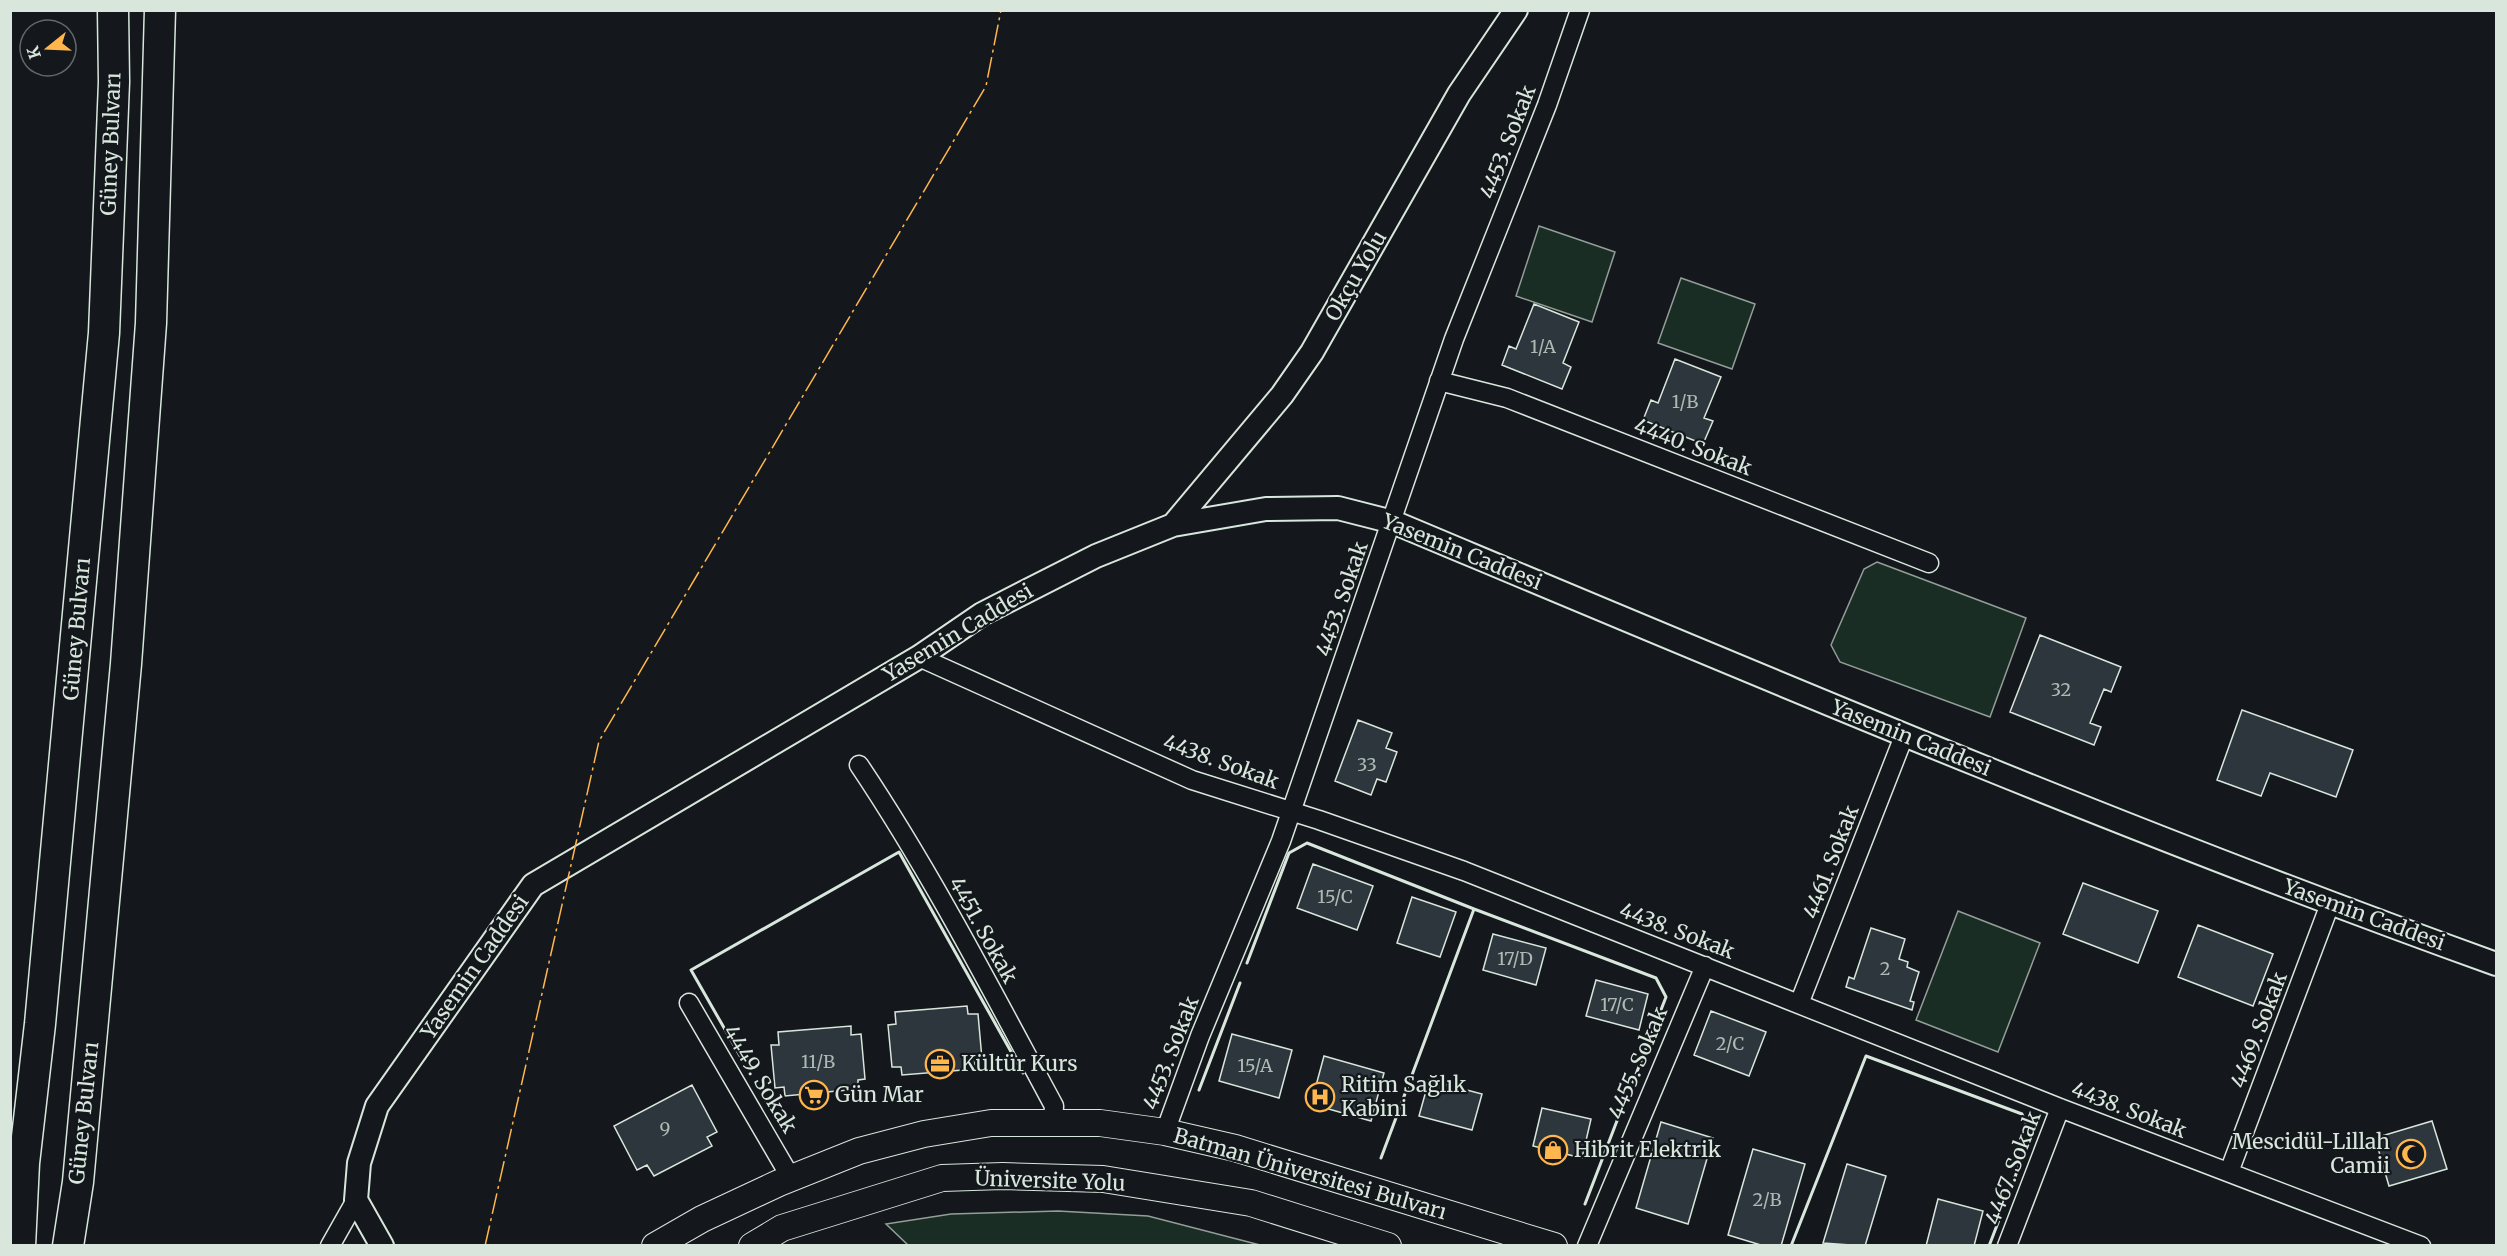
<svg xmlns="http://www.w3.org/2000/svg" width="2507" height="1256" font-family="Merriweather,serif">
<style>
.green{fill:#1a2d24;stroke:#939e99;stroke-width:1.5}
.building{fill:#2c363c;stroke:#d8e6dc;stroke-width:1.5}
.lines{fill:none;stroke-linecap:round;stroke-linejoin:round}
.minor-casing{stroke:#d8e6dc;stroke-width:21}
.tertiary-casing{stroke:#d8e6dc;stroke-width:26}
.secondary-casing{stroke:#d8e6dc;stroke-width:28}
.trunk-casing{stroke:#d8e6dc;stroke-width:33}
.minor{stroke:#14181c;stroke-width:18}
.tertiary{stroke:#14181c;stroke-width:22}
.secondary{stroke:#14181c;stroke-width:26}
.trunk{stroke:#14181c;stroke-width:30}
.wall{stroke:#d8e6dc;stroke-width:3}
.power{stroke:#ffb74d;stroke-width:1.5;stroke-dasharray:21 4.5 3 4.5;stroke-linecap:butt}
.labels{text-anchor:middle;stroke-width:4.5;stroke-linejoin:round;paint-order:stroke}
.number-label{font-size:18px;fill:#adbab4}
.street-label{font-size:21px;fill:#d8e6dc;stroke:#14181c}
.poi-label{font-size:21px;fill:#d8e6dc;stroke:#14181c;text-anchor:start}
</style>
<rect width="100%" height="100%" fill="#14181c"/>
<path class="green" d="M1539 226 1615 252 1592 322 1516 296Z
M1681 278 1755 304 1732 369 1658 343Z
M1877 562 2026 618 1990 717 1840 662 1831 645 1864 569Z
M1958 911 2040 943 1998 1052 1916 1020Z
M1058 1211 1148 1216 1260 1245H908L886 1224 951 1214Z"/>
<path class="building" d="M1534 304 1579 322 1563 363 1571 367 1562 389 1502 365 1509 346 1516 349Z
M1675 359 1721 377 1704 418 1713 421 1703 444 1643 420 1651 400 1658 403Z
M2040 635 2121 667 2111 692 2104 689 2090 723 2101 727 2094 745 2010 712Z
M2242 710 2353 750 2336 797 2270 773 2261 796 2217 780Z
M1358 720 1392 733 1386 748 1397 752 1386 782 1377 779 1371 795 1335 781Z
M1313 864 1373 886 1357 930 1297 908Z
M2083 883 2158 911 2138 963 2063 934Z
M1412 897 1456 912 1440 957 1397 943Z
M2198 925 2273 954 2253 1006 2178 977Z
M1871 928 1905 939 1899 959 1908 962 1907 967 1919 972 1910 1001 1914 1002 1912 1010 1846 987 1849 977 1854 979Z
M1493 934 1546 948 1536 985 1483 970Z
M1596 980 1648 994 1639 1030 1586 1016Z
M967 1006 968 1014H978L982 1059 975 1060V1069L902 1075 901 1067H892L888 1025 896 1024 895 1012Z
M1711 1011 1766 1032 1749 1076 1694 1055Z
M851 1026V1035L861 1034 865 1079 858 1080V1089L785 1096 784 1087 775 1088 771 1045H779L778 1032Z
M1232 1034 1292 1050 1279 1098 1219 1081Z
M1324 1056 1384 1073 1371 1121 1311 1104Z
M1429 1080 1482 1094 1472 1130 1419 1116Z
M692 1085 717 1132 707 1137 712 1146 654 1176 647 1165 637 1170 614 1126Z
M1542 1108 1591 1119 1582 1158 1533 1146Z
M2432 1121 2447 1169 2389 1186 2375 1138Z
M1661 1122 1713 1138 1688 1224 1636 1208Z
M1753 1149 1805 1164 1781 1246H1764L1728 1235Z
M1847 1164 1886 1176 1865 1246 1823 1243Z
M1938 1199 1983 1211 1974 1246H1926Z"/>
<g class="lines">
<g class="minor-casing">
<path id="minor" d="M1439 381 1507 398 1929 563
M919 657 1192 780 1319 820 1464 871 2060 1108 2421 1246
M859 765C932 874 992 991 1054 1106L1053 1123
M689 1003 791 1178
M1799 1004 1904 736
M1165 1132 1200 1036 1281 841 1454 339 1547 105 1580 10
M2229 1172 2330 904
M330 1246 356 1200
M1587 1246 1705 966
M2007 1246 2060 1108"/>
</g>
<g class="tertiary-casing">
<path id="tertiary" d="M1173 525 1282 395 1312 352 1459 94 1516 10
M382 1246 356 1200 359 1163 377 1106 533 885 919 657 982 614 1096 556 1173 525 1266 509 1338 508 1393 522C1758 675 2123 830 2496 964"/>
</g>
<g class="secondary-casing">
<path id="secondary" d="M655 1246 702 1219 779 1183 859 1151 924 1134 991 1123H1100L1165 1132 1235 1148 1554 1246
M752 1246 782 1228 942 1178 1003 1176 1103 1179 1251 1203 1388 1246"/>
</g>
<g class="trunk-casing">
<path id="trunk" d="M20 1246 24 1163 40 1024 104 333 114 82 113 10
M68 1246 78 1182 126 664 151 323 160 10"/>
</g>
<use href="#minor" class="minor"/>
<use href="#tertiary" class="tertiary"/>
<use href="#secondary" class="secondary"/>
<use href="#trunk" class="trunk"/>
<path class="wall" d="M1474 909 1656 978 1666 997 1633 1082
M1247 963 1289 853 1307 843 1474 909 1381 1158
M743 1061 691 970 899 852 1023 1073
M1199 1090 1240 983
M763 1096 780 1125
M1585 1204 1620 1113
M1791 1246 1866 1056 2022 1114 2031 1135 2010 1190
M1989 1246 1999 1220"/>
<path class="power" d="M485 1246 599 741 986 86 1001 10"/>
</g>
<defs>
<g id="office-ring" transform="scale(1.5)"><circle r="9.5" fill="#14181c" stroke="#ffb74d" stroke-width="1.5"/><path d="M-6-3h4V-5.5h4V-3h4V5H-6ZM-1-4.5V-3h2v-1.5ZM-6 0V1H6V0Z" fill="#ffb74d"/></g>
<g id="supermarket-ring" transform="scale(1.5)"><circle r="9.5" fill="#14181c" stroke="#ffb74d" stroke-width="1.5"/><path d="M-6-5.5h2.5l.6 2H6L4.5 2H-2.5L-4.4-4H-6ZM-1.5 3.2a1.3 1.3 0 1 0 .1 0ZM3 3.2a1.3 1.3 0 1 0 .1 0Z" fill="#ffb74d"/></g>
<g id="hospital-ring" transform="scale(1.5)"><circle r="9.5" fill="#14181c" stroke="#ffb74d" stroke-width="1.5"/><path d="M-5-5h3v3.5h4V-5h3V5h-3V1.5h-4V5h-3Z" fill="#ffb74d"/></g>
<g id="shop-ring" transform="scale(1.5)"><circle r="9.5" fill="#14181c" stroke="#ffb74d" stroke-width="1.5"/><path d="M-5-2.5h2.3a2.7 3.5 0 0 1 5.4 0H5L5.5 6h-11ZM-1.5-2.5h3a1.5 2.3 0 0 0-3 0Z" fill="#ffb74d"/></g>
<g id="mosque-ring" transform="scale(1.5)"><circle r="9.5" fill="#14181c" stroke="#ffb74d" stroke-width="1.5"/><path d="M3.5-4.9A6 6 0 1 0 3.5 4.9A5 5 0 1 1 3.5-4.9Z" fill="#ffb74d"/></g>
</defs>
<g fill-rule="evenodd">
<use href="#office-ring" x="940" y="1064"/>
<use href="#supermarket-ring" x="814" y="1095"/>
<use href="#hospital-ring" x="1320" y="1097"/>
<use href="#shop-ring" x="1553" y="1150"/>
<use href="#mosque-ring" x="2411" y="1154"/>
</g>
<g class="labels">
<g class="number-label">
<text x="1543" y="353">1/A</text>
<text x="1685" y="408">1/B</text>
<text x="2061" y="696">32</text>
<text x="1367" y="771">33</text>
<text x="1335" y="903">15/C</text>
<text x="1515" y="965">17/D</text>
<text x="1885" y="975">2</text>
<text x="1617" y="1011">17/C</text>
<text x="1730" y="1050">2/C</text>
<text x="818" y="1068">11/B</text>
<text x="1255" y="1072">15/A</text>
<text x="665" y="1135">9</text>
<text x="1767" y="1206">2/B</text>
</g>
<g class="street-label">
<text transform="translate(1508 142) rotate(-69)" y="7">4453. Sokak</text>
<text transform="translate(111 144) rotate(-88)" y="7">Güney Bulvarı</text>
<text transform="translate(1356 276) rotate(-60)" y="7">Okçu Yolu</text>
<text transform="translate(1693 447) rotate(21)" y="7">4440. Sokak</text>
<text transform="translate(1462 552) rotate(22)" y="7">Yasemin Caddesi</text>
<text transform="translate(1342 599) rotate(-71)" y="7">4453. Sokak</text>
<text transform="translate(77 629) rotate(-85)" y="7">Güney Bulvarı</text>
<text transform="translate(958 633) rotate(-31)" y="7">Yasemin Caddesi</text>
<text transform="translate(1911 738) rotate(22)" y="7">Yasemin Caddesi</text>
<text transform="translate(1221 762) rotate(20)" y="7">4438. Sokak</text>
<text transform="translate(1831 862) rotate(-69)" y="7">4461. Sokak</text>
<text transform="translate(2364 915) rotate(20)" y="7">Yasemin Caddesi</text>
<text transform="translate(983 930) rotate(61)" y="7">4451. Sokak</text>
<text transform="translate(1677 931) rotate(21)" y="7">4438. Sokak</text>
<text transform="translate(475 967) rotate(-55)" y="7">Yasemin Caddesi</text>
<text transform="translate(2259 1030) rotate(-69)" y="7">4469. Sokak</text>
<text transform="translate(1171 1053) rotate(-69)" y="7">4453. Sokak</text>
<text transform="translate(1638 1063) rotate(-67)" y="7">4455. Sokak</text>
<text transform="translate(760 1079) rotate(59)" y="7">4449. Sokak</text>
<text transform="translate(2129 1110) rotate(21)" y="7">4438. Sokak</text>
<text transform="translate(84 1113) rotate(-84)" y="7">Güney Bulvarı</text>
<text transform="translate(2013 1168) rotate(-69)" y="7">4467. Sokak</text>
<text transform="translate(1310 1174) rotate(16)" y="7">Batman Üniversitesi Bulvarı</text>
<text transform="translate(1050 1181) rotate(2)" y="7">Üniversite Yolu</text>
</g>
<g class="poi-label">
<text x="961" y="1071">Kültür Kurs</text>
<text x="1341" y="1092">Ritim Sağlık<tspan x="1341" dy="24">Kabini</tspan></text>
<text x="835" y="1102">Gün Mar</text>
<text x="2390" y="1149" text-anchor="end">Mescidül-Lillah<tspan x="2390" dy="24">Camii</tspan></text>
<text x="1574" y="1157">Hibrit Elektrik</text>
</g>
</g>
<rect width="2507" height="1256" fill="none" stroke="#d8e6dc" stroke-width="24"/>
<g transform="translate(48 48) rotate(252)"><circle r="28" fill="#14181c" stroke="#626a69" stroke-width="1.5"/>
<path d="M0-4.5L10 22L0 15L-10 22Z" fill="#ffb74d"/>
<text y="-9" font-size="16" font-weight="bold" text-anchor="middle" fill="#d8e6dc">K</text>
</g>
</svg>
